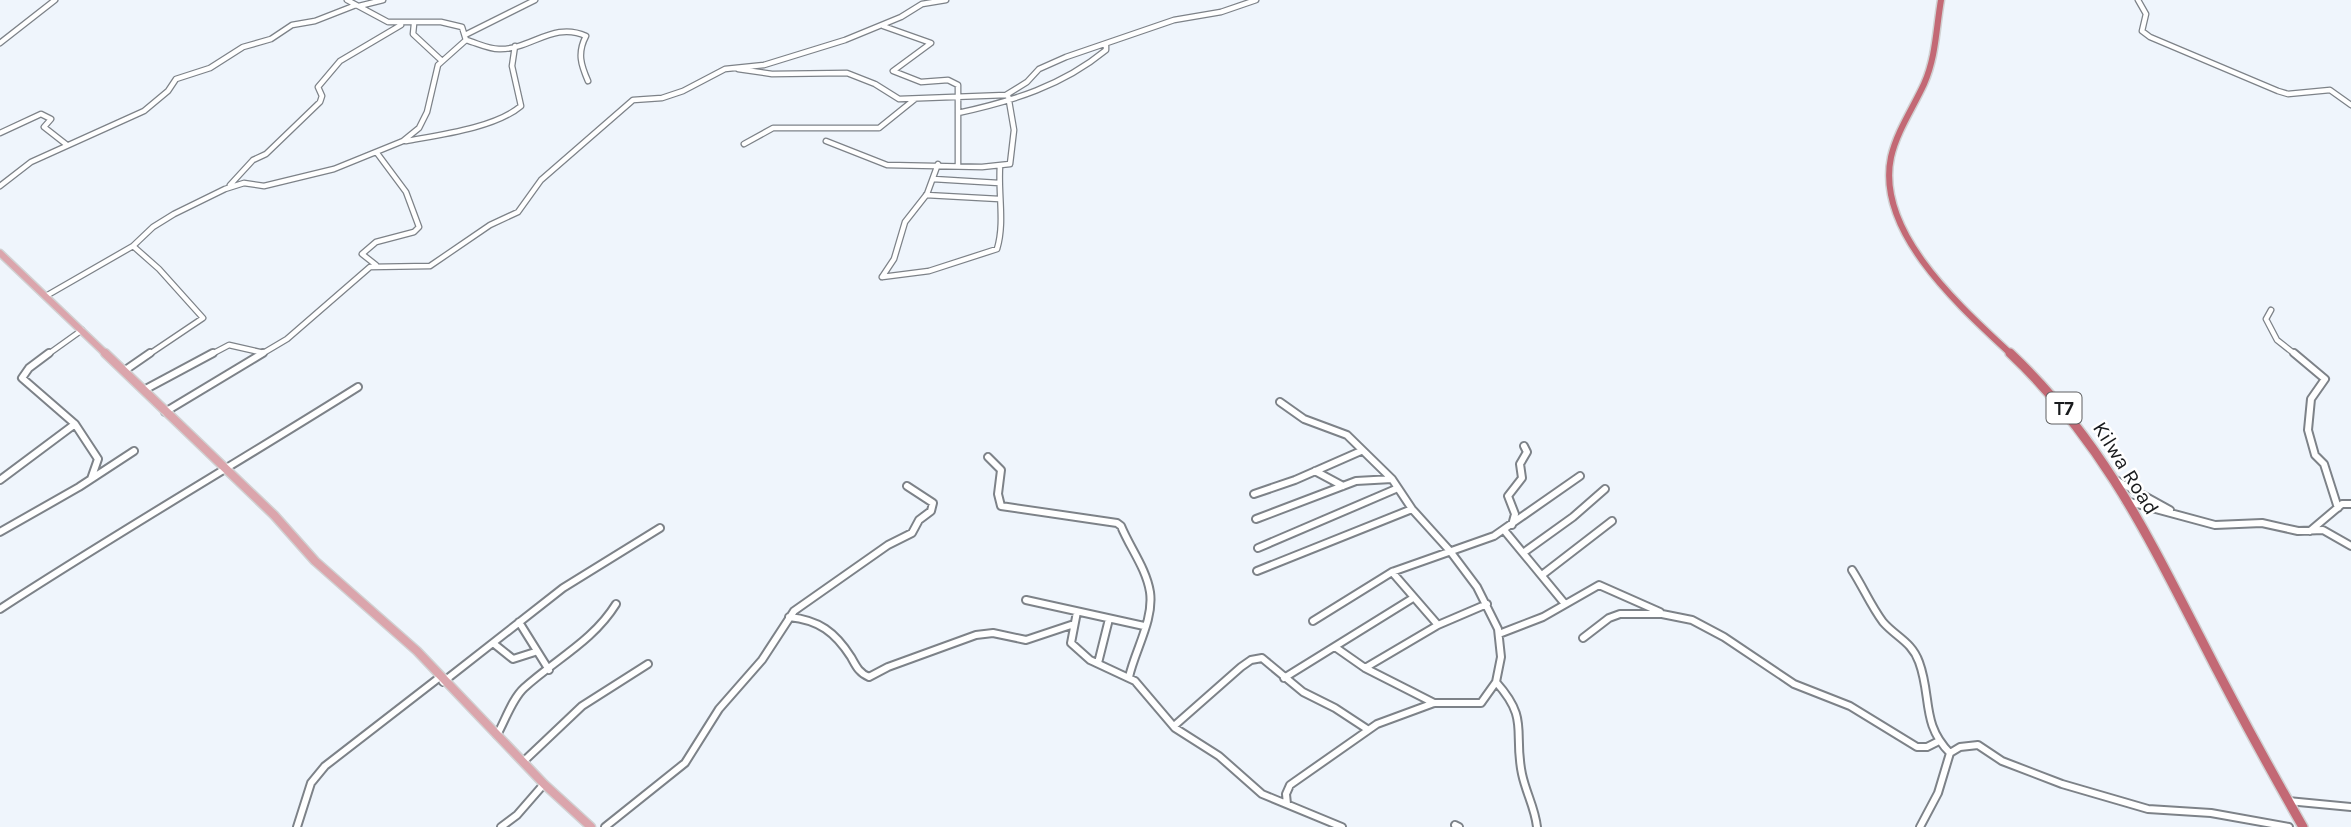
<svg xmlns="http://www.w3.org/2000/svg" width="2351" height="827" font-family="Karla,sans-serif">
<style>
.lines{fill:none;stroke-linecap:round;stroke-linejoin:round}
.minor-far1-casing{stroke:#7d8288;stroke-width:7}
.minor-casing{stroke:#7d8288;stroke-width:10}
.major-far1-casing{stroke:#d1d1d2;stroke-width:9}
.major-casing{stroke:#d1d1d2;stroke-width:11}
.highway-far1-casing{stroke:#d1d1d2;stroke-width:9}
.highway-casing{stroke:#d1d1d2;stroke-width:12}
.minor-far1{stroke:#fff;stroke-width:4.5}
.minor{stroke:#fff;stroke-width:6}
.major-far1{stroke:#dba5ac;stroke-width:6}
.major{stroke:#dba5ac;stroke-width:8}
.highway-far1{stroke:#c36975;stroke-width:6}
.highway{stroke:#c36975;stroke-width:9}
.labels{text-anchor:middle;stroke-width:5;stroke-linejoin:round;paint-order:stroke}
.shield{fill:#fff;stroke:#5e5f61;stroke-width:2}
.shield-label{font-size:19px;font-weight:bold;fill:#191b1d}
.street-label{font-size:21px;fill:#191b1d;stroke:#fff}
</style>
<rect width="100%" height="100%" fill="#eff5fc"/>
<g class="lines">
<g class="minor-far1-casing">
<path id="minor-far1" d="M2138 0 2146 14 2142 31 2150 37 2278 91 2288 94 2330 90 2351 105
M359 6 383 0
M414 24 413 34 441 60
M883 26 931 43 893 71 921 82 948 80 958 85V166
M465 35 535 0
M466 40C477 43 488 49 499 49 531 50 553 21 586 36 577 53 581 65 588 81
M0 43 55 0
M738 69 772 74 847 73 875 84 899 99 1006 95 1027 82 1039 69 1066 57 1174 20 1221 12 1256 0
M958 113C1013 101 1062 86 1106 50V45
M0 133 41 114 51 119 44 127 67 145
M406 141C439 135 495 128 521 106L512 66 515 46
M826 141 887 165 982 167 1010 164 1014 130 1008 95
M744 144 773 128H879L915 99
M933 179 999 183
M230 185 253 160 266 154 320 102 322 96 318 87 340 61 401 25
M0 186 31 162 144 111 168 91 176 79 210 68 243 47 271 39 292 25 315 21 356 5
M926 195 999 199
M133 246 159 269 203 318 148 355
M376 265 362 254 376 242 414 232 419 227 406 192 377 153
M882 277 929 271 997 249C1005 223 998 194 1000 166
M882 277 894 259 905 222 927 194 938 164
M46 296 133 246 153 227 174 214 225 189 244 183 264 186 334 169 403 141 419 128 427 112 438 65 466 40 462 27 441 22H388L347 0
M2271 310 2266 319 2277 340 2296 355
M47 355 82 330
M210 355 229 345 264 353
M260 355 287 339 370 267 430 266 490 225 518 212 541 180 633 100 662 98 683 91 725 69 764 65 845 40 901 17 922 4 946 0"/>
</g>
<g class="minor-casing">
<path id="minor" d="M49 353 29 368 22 378 75 424 98 459 91 479
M2294 353 2325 379 2311 399 2308 430 2315 455 2324 464 2338 508
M124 371 150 353
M144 390 213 353
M1280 402 1304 419 1347 435 1392 479 1412 509 1450 551 1477 587 1498 629 1501 657 1496 682C1530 720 1513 731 1522 774 1526 793 1535 808 1537 827
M165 412 263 353
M988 457 1001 470 998 494 1001 506 1117 523 1121 526C1130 548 1146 568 1150 592 1154 620 1135 650 1129 677
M1315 471 1343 486
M2114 479 2170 510
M0 480 75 424
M1254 494 1295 480 1361 451
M2126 501 2215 525 2262 523 2298 531 2323 530 2351 546
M1256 519 1356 481 1392 479
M1512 525 1515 514 1508 496 1522 478 1520 464 1527 452 1524 446
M1504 530 1565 604
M2310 531 2342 504H2351
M0 532 79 487 134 451
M1258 548 1398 488
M1523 553 1573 517 1605 489
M1852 570C1863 587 1871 606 1883 622 1896 637 1912 642 1919 662 1932 697 1921 724 1950 753
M1257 571 1412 509
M1392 572 1438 625
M1542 575 1612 521
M1026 600 1144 626
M0 609C118 532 239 462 358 387
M1077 612 1071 643 1090 660 1135 681 1175 728 1219 756 1262 794 1342 827
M789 617C819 620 835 632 851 657 856 666 859 673 869 677L888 667 976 635 993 633 1026 640 1074 624
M1313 621 1392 572 1494 536 1580 476
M519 622 549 670
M1499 634 1543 617 1599 585 1660 612
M1583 638 1609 618 1620 614H1662L1692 620 1724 637 1794 684 1850 706 1917 747H1927L1937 742
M493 643 513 659 535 652
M1335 647 1365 668 1434 703
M1098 663 1109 619
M1365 668 1438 625 1487 604
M1284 678 1413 598
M443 682 563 588 660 528
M1174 726 1241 667 1251 660 1262 658 1303 692 1335 708 1367 729
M497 735C505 721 512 699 524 688 556 659 593 641 616 604
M524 761 582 706 648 664
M2288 801 2351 807
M1287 804 1286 794 1290 785 1377 724 1434 703H1481L1496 682
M1455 825 1459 827
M297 827 311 783 325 766 440 677
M501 827 517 815 544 784
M605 827 685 763 719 709 762 660 794 611 888 545 912 533 919 520 931 511 933 503 907 486
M1920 827 1938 793 1950 753 1960 747 1978 745 2002 761 2062 784 2148 809 2211 813 2289 827"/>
</g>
<g class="major-far1-casing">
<path id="major-far1" d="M0 253 107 355"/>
</g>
<g class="major-casing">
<path id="major" d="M105 353 274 515 315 561 417 651 544 784 591 827"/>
</g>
<g class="highway-far1-casing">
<path id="highway-far1" d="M1941 0C1936 29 1936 57 1924 84 1913 108 1897 131 1891 157 1875 233 1963 309 2012 355"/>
</g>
<g class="highway-casing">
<path id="highway" d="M2010 353C2099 437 2144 528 2199 635 2232 700 2267 764 2303 827"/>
</g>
<use href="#minor-far1" class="minor-far1"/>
<use href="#minor" class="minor"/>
<use href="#major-far1" class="major-far1"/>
<use href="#major" class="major"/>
<use href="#highway-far1" class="highway-far1"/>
<use href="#highway" class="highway"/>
</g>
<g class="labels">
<rect class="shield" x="2046.5" y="392.5" width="35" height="31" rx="5"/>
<g class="shield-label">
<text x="2064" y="415">T7</text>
</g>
<g class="street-label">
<text transform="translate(2126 468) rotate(58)" y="7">Kilwa Road</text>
</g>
</g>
</svg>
